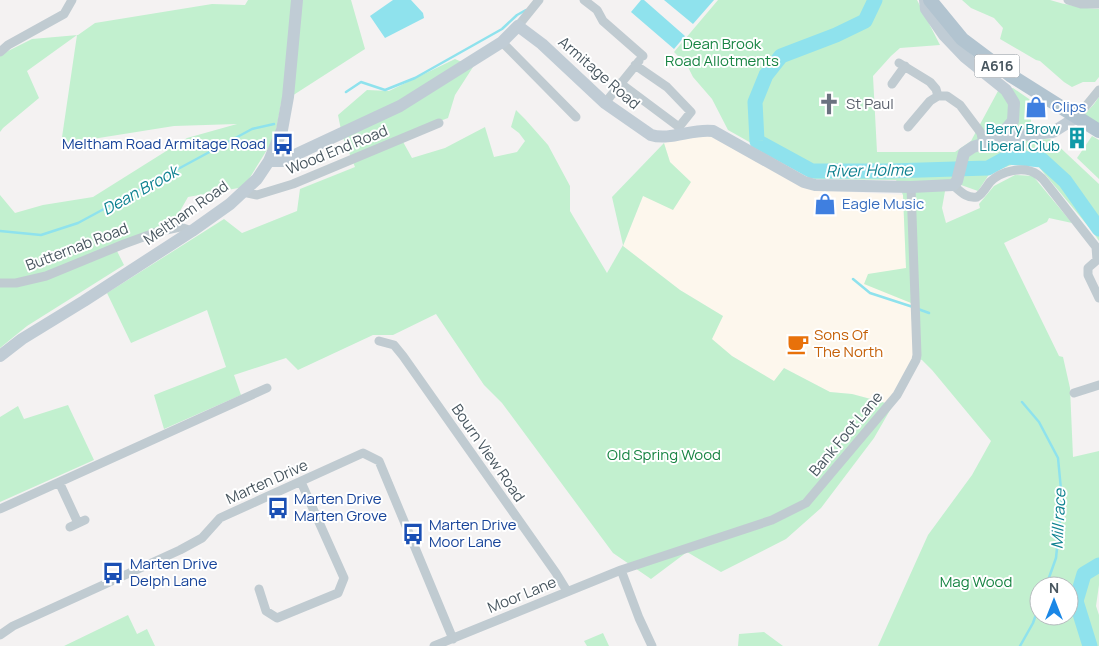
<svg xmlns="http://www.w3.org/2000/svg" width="1099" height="646" font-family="Manrope,sans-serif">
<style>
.commercial{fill:#fdf7ed}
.green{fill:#c2f0cf;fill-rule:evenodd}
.water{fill:#8fe2ed}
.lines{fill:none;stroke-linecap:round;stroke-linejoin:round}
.stream{stroke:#8fe2ed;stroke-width:2.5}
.river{stroke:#8fe2ed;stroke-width:15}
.minor{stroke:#c0cbd1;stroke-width:9}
.secondary{stroke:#c0ccd5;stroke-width:12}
.primary{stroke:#b2c4d0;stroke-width:14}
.labels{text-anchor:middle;stroke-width:4;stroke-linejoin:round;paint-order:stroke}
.shield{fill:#fff;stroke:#808990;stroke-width:1}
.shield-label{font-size:14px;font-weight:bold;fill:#495760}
.park-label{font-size:15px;fill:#188443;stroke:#fff}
.street-label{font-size:15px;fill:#495760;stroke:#fff}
.worship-label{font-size:15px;fill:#5b616d;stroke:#fff;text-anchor:start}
.shop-label{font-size:15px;fill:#366cbe;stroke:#fff;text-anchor:start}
.culture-label{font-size:15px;fill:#0d838f;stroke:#fff;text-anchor:end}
.transit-label{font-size:15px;fill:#164399;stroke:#fff;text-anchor:start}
.food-label{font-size:15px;fill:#c56008;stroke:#fff;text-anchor:start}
.water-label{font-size:16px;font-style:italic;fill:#0d8190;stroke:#fff}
</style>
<rect width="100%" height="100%" fill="#f4f2f2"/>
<path class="commercial" d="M710 135 815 190 903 195 906 269 868 274 911 303 914 358 887 403 852 394 830 392 784 368 775 382 732 356 711 339 723 316 680 290 623 246 643 196 670 162 664 143Z"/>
<path class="green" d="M248 0H351L365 49 281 103 275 137 244 187 188 197 172 225 114 245 124 265 27 326 0 348V195L15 213 43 205 93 197 187 138 237 124 174 126 61 144 77 35 27 71 39 98 3 128 0 132V55L32 39 78 35 95 23 212 4 245 5Z
M718 0H917L940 45 900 48 891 56 873 76 877 152H955L971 141 998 91 1013 88 1032 101 1030 140 1051 139 1099 184V241L1093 232 1038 166 1014 164 990 173 978 191 947 180 942 208 946 223 980 208 979 204 994 186 1015 175 1033 176 1072 223 1049 218 1047 222 1004 243 1059 356 1063 357 1070 388 1073 457 1099 451V585L1096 606 1099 615V646H878L928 535 972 475 991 441 932 370 922 360 914 358 911 303 864 284 868 274 906 268 903 195 896 180 815 179 728 130 712 99 693 77 687 65 674 52ZM1039 586H1069V616H1039Z
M962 0H1050C1066 5 1083 8 1099 9V77L1095 82H1083L1072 87 1064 82 1040 61 1036 60 1000 39 1003 28 994 18 971 8Z
M455 59 473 67 455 95 448 118 409 133 402 140 412 158 445 148 485 127 494 157 517 152 525 141 519 133 511 127 516 110 525 119 548 145 570 186V211L607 273 623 245 612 197 664 143 670 162 691 182 673 210 643 196 623 246 680 290 723 316 712 339 732 356 774 381 784 368 830 392 852 394 893 405 874 438 821 508 786 539 721 572 687 552 651 579 613 553 502 403 484 385 436 314 393 335H373L298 370 286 358 234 375 241 395 164 429 154 395 226 367 207 310 131 343 107 293 224 219 242 233 297 211 300 189 355 167 342 135 338 115 367 90 389 91Z
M1099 97V124L1084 115 1094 104Z
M1092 136 1099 140V179L1077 158Z
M68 405 94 460 0 502V417L18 406 24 419Z
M128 615 137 634 147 629 155 646H64Z
M764 632 783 646H738L739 634Z
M603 633 609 646H587L584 641Z"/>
<path class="water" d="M393 0H411L423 13 424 18 385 38 370 16Z
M641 0H644L685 36 674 49 631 12Z
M664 0H714L693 24Z"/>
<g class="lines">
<path class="stream" d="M346 92 361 82 385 90 415 78 502 29 517 15 526 10
M0 231 41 235 78 223 252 129 274 124
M853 279 870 293 913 307
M918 309 929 313
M1022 402 1039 422 1058 458 1062 500 1056 558 1046 586
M1020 646 1033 623 1039 606"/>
<path class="river" d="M875 0 865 21 836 35 781 56 766 75 755 102 757 141 812 171H889L988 168 1008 157 1042 160 1065 181 1099 229
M1090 646 1076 601 1084 574 1099 565"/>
<path class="minor" d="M584 0 597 10 603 21 643 56
M1068 0 1081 4H1099
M518 26 539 0
M502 42 576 117
M0 52 8 45 64 14 72 0
M899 63 930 82 936 89 938 96
M635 65 667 87 691 112 679 127
M620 83 679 127V131
M892 84 905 66
M605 103 639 61
M1077 117 1099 90
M908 127 930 101 938 96H947L960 105 981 133 983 144
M953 185C960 191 967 199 977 197 982 195 987 186 990 182 1001 171 1024 165 1038 175 1041 177 1044 180 1046 183L1096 247 1097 260 1088 268V275L1099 298
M243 192 257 195 293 184 439 123
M0 283H16L46 276 124 244 157 232 180 227 192 231
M379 341 394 345 403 356 556 573 567 591
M1074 393 1099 385
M59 482 78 523
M0 509 267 388
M70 527 85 520
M621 570 639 618 652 646
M259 589 266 611 277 618 338 593 344 578 301 482
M0 635 13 626 180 550 202 538 220 518 363 453 379 461 453 639
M434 646 621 570 772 520 806 503 897 395 916 360 917 355 911 187"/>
<path class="secondary" d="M925 0 926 9 944 35 965 57 1006 90 1014 103 1013 121 997 139
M269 161H282L400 106 502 42 518 26 542 44 605 103 651 135C670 141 693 128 713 131L804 182 815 185 911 187 953 185 957 181 964 153 973 147 997 139 1016 136 1053 132 1077 117
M0 356 22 339 84 301 192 231 230 204 257 179 269 161 282 130 288 97 297 0"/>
<path class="primary" d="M930 0 962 39 1010 75 1099 131"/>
</g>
<defs>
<g id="church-bare" transform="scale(1.725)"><path d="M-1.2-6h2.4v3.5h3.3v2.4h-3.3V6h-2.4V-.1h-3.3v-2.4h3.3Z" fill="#6b7280" stroke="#fff" stroke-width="2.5" paint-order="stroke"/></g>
<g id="shop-bare" transform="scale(1.725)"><path d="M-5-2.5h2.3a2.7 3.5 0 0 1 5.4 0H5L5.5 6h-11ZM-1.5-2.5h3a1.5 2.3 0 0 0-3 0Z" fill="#3f7fe0" stroke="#fff" stroke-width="2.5" paint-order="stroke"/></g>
<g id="building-bare" transform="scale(1.725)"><path d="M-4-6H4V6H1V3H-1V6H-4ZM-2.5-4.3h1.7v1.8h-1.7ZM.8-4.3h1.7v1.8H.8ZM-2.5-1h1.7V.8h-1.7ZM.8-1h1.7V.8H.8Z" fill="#0f9aa8" stroke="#fff" stroke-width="2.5" paint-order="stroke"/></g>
<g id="bus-bare" transform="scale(1.725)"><path d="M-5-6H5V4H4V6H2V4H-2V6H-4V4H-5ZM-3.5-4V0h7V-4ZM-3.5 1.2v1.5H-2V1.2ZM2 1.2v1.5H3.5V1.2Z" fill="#1a4fb4" stroke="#fff" stroke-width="2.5" paint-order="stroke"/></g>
<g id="cafe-bare" transform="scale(1.725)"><path d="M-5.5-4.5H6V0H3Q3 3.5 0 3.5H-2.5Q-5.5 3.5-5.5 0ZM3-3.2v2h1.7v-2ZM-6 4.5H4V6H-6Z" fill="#e8710a" stroke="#fff" stroke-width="2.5" paint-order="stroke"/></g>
</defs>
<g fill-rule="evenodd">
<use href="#church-bare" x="829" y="104"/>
<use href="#shop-bare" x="1036" y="107"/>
<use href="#building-bare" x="1077" y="138"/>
<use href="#bus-bare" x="283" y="144"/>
<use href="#shop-bare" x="825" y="204"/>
<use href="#cafe-bare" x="798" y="344"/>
<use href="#bus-bare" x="278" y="508"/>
<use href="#bus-bare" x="413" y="534"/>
<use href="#bus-bare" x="113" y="573"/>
</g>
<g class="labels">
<rect class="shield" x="974.5" y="54.5" width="45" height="23" rx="4"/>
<g class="shield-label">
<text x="997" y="71">A616</text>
</g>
<g class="park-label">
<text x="722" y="49">Dean Brook<tspan x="722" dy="17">Road Allotments</tspan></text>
<text x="664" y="460">Old Spring Wood</text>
<text x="976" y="587">Mag Wood</text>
</g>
<g class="street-label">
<text transform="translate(599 73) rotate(41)" y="5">Armitage Road</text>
<text transform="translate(337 150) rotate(-22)" y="5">Wood End Road</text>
<text transform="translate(186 213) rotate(-35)" y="5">Meltham Road</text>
<text transform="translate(77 247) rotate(-21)" y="5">Butternab Road</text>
<text transform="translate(846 434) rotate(-50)" y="5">Bank Foot Lane</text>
<text transform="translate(488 453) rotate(55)" y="5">Bourn View Road</text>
<text transform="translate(267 482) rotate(-24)" y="5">Marten Drive</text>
<text transform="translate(522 595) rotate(-22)" y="5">Moor Lane</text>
</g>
<g class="worship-label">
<text x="846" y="109">St Paul</text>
</g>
<g class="shop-label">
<text x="1052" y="112">Clips</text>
<text x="842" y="209">Eagle Music</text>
</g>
<g class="culture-label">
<text x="1060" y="134">Berry Brow<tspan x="1060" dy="17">Liberal Club</tspan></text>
</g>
<g class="transit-label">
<text x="266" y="149" text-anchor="end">Meltham Road Armitage Road</text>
<text x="294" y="504">Marten Drive<tspan x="294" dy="17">Marten Grove</tspan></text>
<text x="429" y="530">Marten Drive<tspan x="429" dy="17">Moor Lane</tspan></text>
<text x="130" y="569">Marten Drive<tspan x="130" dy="17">Delph Lane</tspan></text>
</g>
<g class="food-label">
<text x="814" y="340">Sons Of<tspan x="814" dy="17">The North</tspan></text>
</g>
<g class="water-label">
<text transform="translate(869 170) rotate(-1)" y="6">River Holme</text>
<text transform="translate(140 190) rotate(-29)" y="6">Dean Brook</text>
<text transform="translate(1058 519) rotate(-87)" y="6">Mill race</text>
</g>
</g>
<g transform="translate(1054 601)"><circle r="24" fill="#ffffff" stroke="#b6bcbf"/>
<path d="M0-4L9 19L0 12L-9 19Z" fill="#1a87e6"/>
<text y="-8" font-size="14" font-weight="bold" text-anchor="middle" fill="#495760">N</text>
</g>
</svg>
